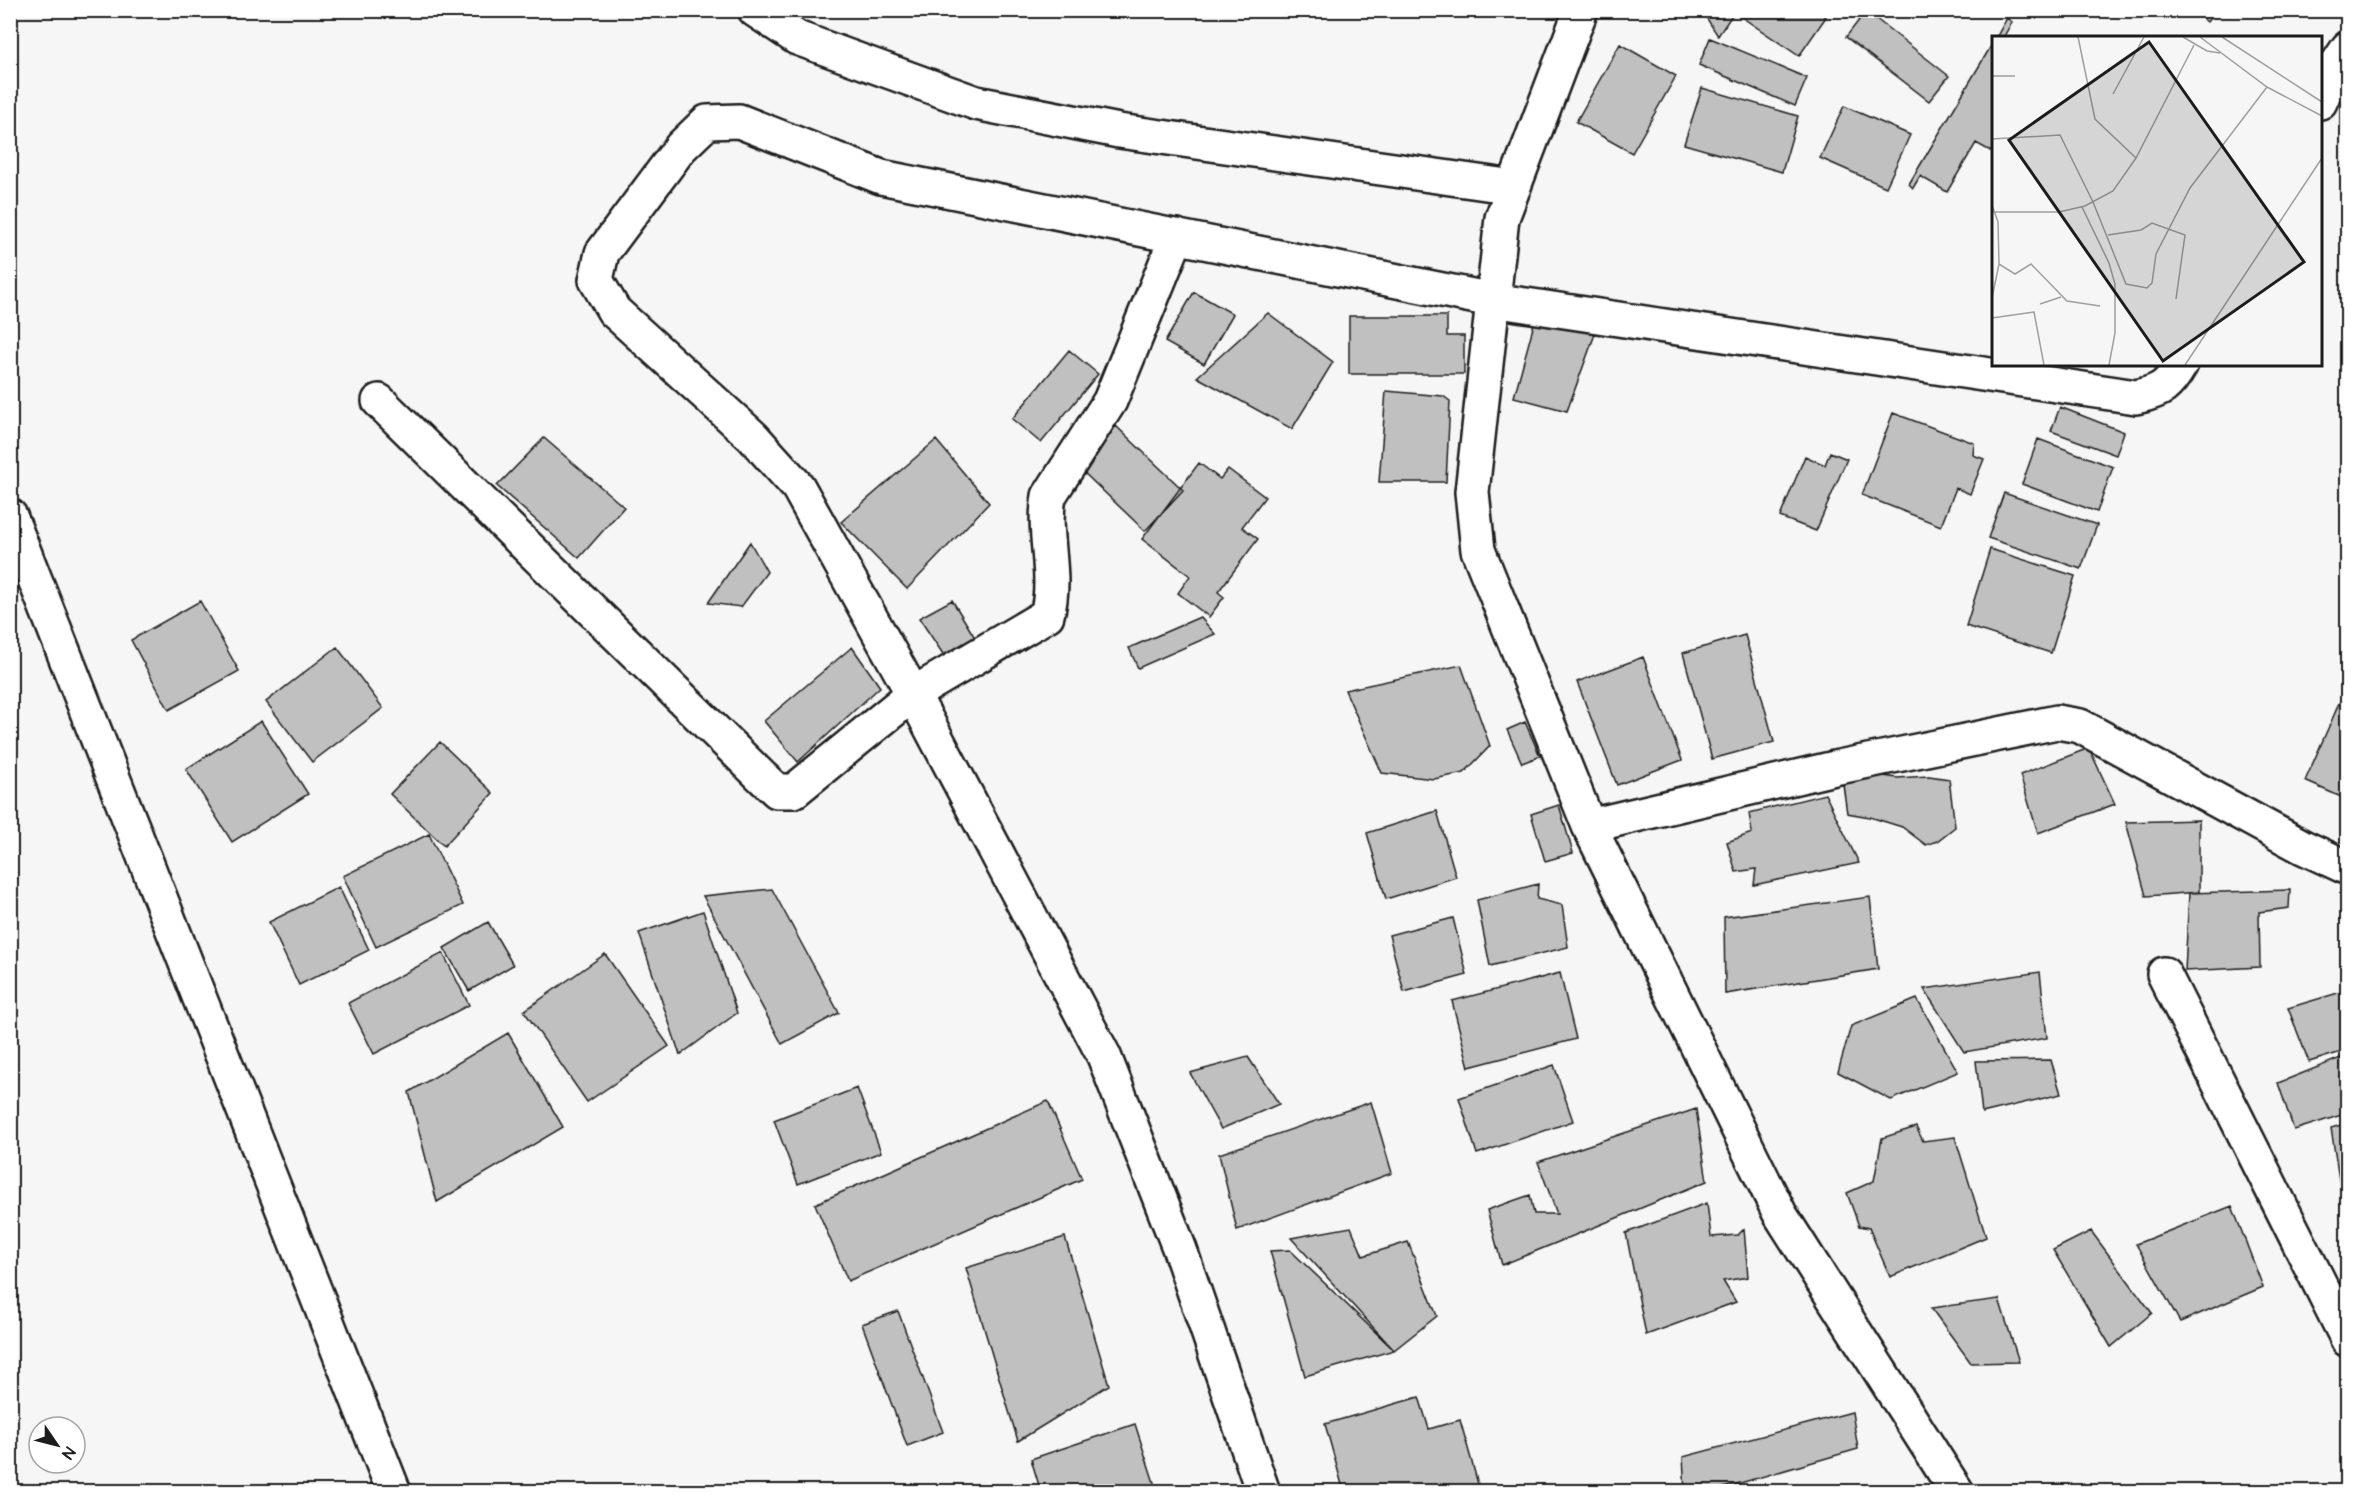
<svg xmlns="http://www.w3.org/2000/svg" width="2358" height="1502" font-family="'Architects Daughter',sans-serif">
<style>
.building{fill:#c0c0c0;stroke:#1c1c1c;stroke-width:1.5}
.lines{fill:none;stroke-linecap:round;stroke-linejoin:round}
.street-casing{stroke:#1c1c1c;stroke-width:38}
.street{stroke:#fff;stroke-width:33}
.inset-road{fill:none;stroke:#9f9f9f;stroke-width:1.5}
.view{fill:#1c1c1c;fill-opacity:0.15;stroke:#1c1c1c;stroke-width:3}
.inset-edge{fill:none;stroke:#1c1c1c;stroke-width:3}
</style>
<rect width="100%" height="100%" fill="#f6f6f6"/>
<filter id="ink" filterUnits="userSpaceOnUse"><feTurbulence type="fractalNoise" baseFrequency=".0167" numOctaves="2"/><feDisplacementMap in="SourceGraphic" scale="12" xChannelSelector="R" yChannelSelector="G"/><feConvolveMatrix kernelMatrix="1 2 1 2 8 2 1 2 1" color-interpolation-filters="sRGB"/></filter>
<g filter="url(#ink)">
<path class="building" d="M1706 10H1816L1826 17 1799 56 1734 12 1718 36 1704 14Z
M2193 10H2216L2207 22Z
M1866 11 1949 76 1929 101 1846 37Z
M2007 18 2012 22 2003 38H1996Z
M1710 38 1807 78 1795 106 1699 65Z
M1994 41V153L1976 143 1947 192 1920 176 1913 188 1909 184Z
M1620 44 1676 76 1632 153 1576 122Z
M1702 88 1798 116 1782 172 1684 144Z
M1844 106 1910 135 1886 187 1820 158Z
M1194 292 1233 314 1204 364 1165 342Z
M1268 313 1333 362 1292 429 1197 377Z
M1349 316H1447V336H1464V374H1349Z
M1535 320 1595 334 1567 411 1514 397Z
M1069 350 1098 374 1041 443 1012 419Z
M1386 391 1443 396 1450 401 1446 482H1379Z
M2060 407 2124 432 2116 455 2051 431Z
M1893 413 1974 443 1973 455 1984 459 1970 494 1956 488 1941 526 1862 495Z
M1116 426 1183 490 1145 531 1078 467Z
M544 438 624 507 579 558 497 486Z
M2038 439 2113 467 2097 512 2022 484Z
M936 440 989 503 907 589 841 522Z
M1830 452 1847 459 1816 531 1780 517 1805 456 1825 465Z
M1199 463 1220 479 1228 469 1265 497 1242 527 1258 539 1218 592 1224 597 1209 617 1178 593 1190 576 1142 539Z
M2004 493 2097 525 2081 569 1988 538Z
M750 542 767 572 741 607 708 603Z
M1990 549 2075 576 2051 653 1966 626Z
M952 600 977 641 945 657 919 618Z
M200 601 239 671 169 710 131 640Z
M1200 617 1215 634 1138 668 1129 648Z
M1745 635 1774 742 1712 759 1683 653Z
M337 647 383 708 312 762 266 702Z
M852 647 880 687 798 762 764 721Z
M1643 657 1682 760 1617 785 1577 682Z
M1461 665 1490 746 1464 773 1434 779 1382 773 1345 690Z
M2348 683V800L2305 781Z
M261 721 308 794 232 842 186 769Z
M1525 722 1540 756 1522 763 1507 730Z
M440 742 493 793 444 846 390 794Z
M2089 748 2115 804 2038 833 2020 775Z
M1841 770 1897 778 1929 776 1949 779 1955 827 1937 841 1926 845 1902 827 1870 817 1847 813Z
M1825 794 1859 863 1754 885 1756 869 1736 872 1727 842 1752 833 1749 813Z
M1559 805 1573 853 1545 861 1531 814Z
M1437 811 1456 877 1386 899 1367 833Z
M2199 820V892L2146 896 2126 822Z
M429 834 463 905 376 947 343 876Z
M1538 884 1537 899 1562 905 1568 947 1490 966 1477 900Z
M339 887 369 950 299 985 269 922Z
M772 889 839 1013 782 1044 703 896Z
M2290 890 2289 908 2259 912 2260 967 2185 971 2189 893Z
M1870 897 1878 969 1725 994 1724 917Z
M703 911 737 1013 680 1055 639 933Z
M1453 918 1467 975 1404 992 1389 935Z
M488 922 513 965 469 991 444 948Z
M443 953 469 1005 374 1054 348 1003Z
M605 954 669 1046 587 1102 524 1011Z
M2040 972 2047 1038 1964 1052 1924 989Z
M1560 973 1576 1039 1469 1067 1452 1001Z
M2348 990V1050L2309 1062 2288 1008Z
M1917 999 1958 1072 1891 1100 1838 1072 1851 1026Z
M508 1033 563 1127 437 1202 409 1092Z
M2348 1055V1113L2294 1130 2278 1083Z
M1248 1057 1279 1104 1221 1129 1190 1073Z
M2051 1060 2061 1094 1982 1113 1976 1061Z
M1554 1065 1573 1121 1477 1154 1459 1098Z
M857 1088 881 1152 798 1184 774 1120Z
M1048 1101 1082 1179 848 1281 815 1204Z
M1371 1102 1392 1173 1237 1230 1219 1154Z
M1696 1109 1707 1181 1502 1265 1487 1210 1530 1195 1534 1214H1557L1538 1162Z
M2348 1123V1203L2343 1205 2331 1128Z
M1916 1127 1923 1141 1955 1137 1986 1237 1890 1277 1869 1228 1859 1226 1847 1193 1874 1181 1882 1138Z
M1707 1203 1711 1237 1738 1235 1744 1229 1748 1277 1723 1281 1736 1302 1646 1335 1626 1233Z
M2232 1206 2263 1287 2180 1322 2136 1244Z
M1351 1227 1363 1256 1408 1242 1437 1316 1394 1350 1291 1238Z
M2091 1231 2152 1313 2111 1347 2053 1250Z
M1065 1237 1109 1385 1018 1441 966 1268Z
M1290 1250 1394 1350 1305 1376 1270 1251Z
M1999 1299 2019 1362 1971 1363 1931 1308Z
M898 1311 943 1432 907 1446 862 1324Z
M1419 1397 1429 1429 1460 1420 1480 1491 1344 1492 1325 1424Z
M1852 1412 1858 1449 1709 1492H1685L1683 1457Z
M1135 1424 1157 1492H1041L1031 1459Z
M1915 1485 1917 1492H1890Z
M1599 1487 1626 1489 1629 1492H1600Z"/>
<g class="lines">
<g class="street-casing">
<path id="street" d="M755 10 797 38 976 103 1119 131 1514 187
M1581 10 1502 218 1472 492 1478 550 1589 826 1780 1214 1957 1492
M2320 102 2336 66 2348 48
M379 401 763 778 777 791H794L913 694 1047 615C1058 576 1042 535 1049 496L1110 401 1177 236
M10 516 394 1492
M1589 826 1839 767 2057 722 2080 726 2303 847 2348 868
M2164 974 2348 1340
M1263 1492 1180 1250 1104 1056 913 694 798 487 753 437 614 311 596 280 602 253 681 147 707 122 739 121 881 177 1492 300 2136 397C2162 391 2168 387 2181 364"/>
</g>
<use href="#street" class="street"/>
</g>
</g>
<g transform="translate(1992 36)">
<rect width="330" height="330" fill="#f6f6f6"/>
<path class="inset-road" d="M86 1 103 83 144 122M191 1 215 15 228 17M208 1 275 51 330 80M230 1 330 66M0 40H23M121 58 152 1M0 103 68 99 101 166 134 248 155 252 160 247 164 218 198 152 275 51M0 169 6 186 7 228M90 171 117 227 123 248V297L117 329M0 176H67L93 170 121 155 144 122 202 9M116 199 149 194 160 187 193 199 184 263M0 262 7 228 23 238 39 228 75 265 108 270M48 268 69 261M0 282 42 276 52 329M193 329 330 122"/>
<path class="view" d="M157 6 312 226 171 325 17 104Z"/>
<rect width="330" height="330" class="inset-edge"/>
</g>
<rect width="2358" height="1502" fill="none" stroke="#fff" stroke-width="36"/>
<rect x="18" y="18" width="2322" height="1466" fill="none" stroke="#1c1c1c" stroke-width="2" filter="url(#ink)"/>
<g transform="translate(57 1445) rotate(125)"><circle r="28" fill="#ffffff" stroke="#a4a4a4" stroke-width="1.5"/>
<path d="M0-4.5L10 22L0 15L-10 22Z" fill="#1c1c1c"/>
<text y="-9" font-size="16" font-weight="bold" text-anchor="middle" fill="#1c1c1c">N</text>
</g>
</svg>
